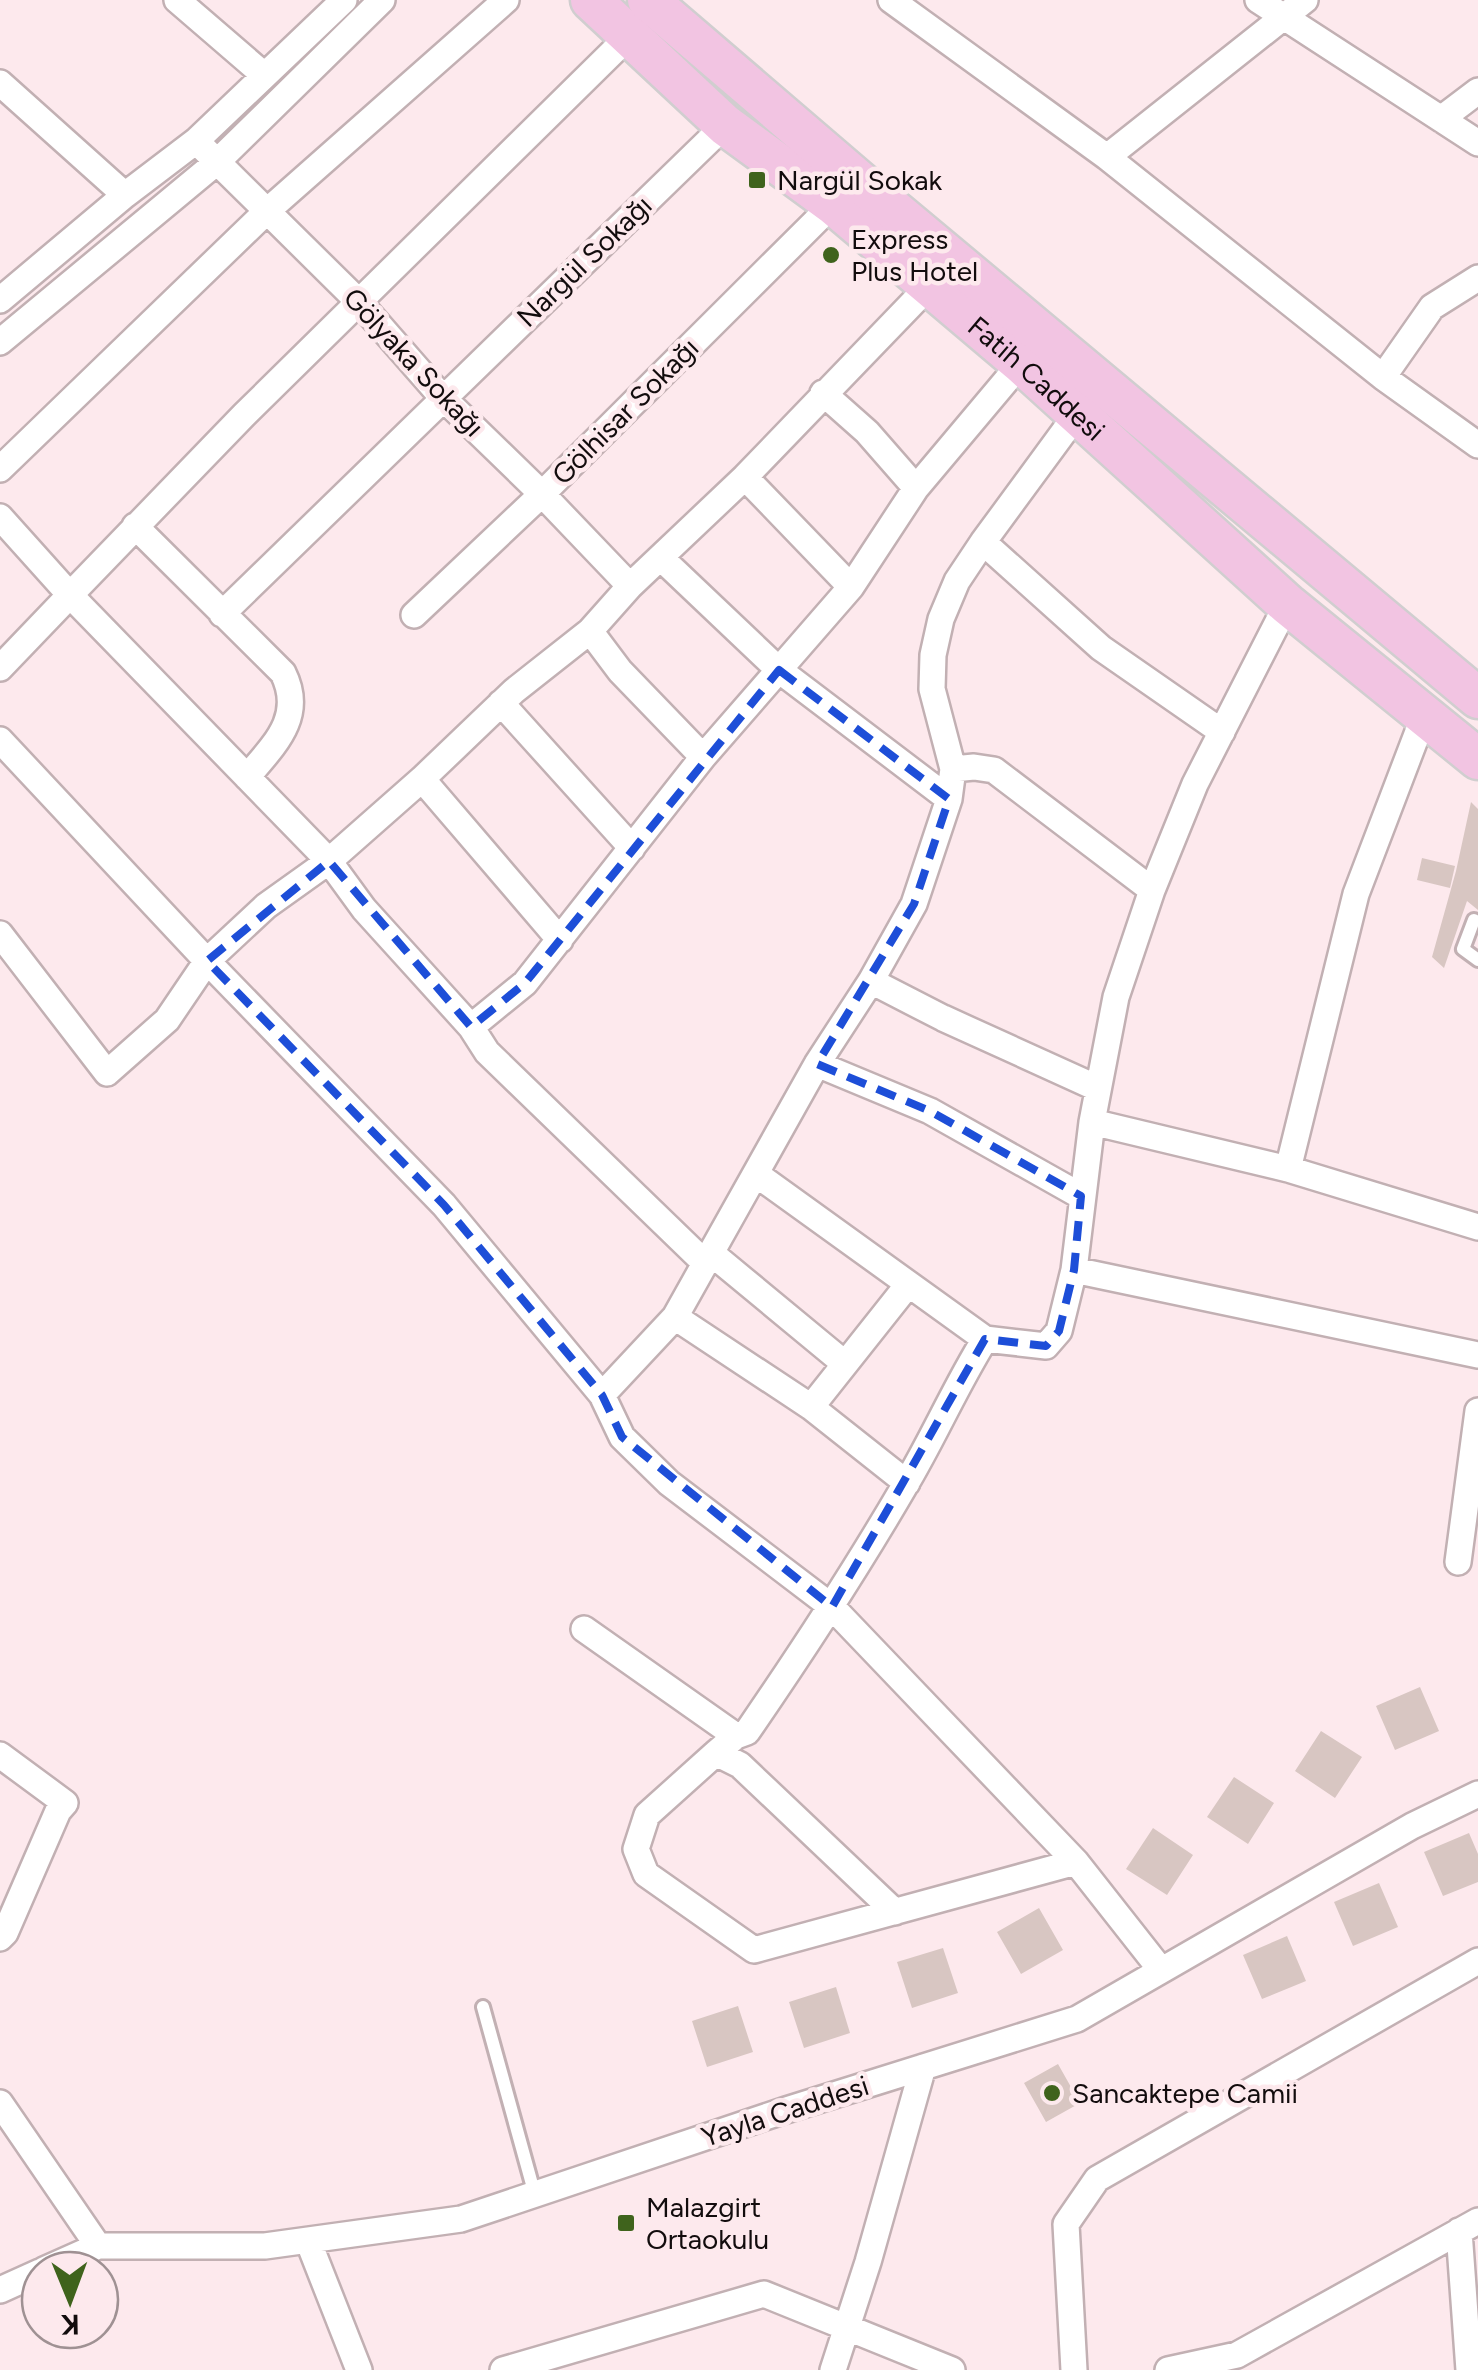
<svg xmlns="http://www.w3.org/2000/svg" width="1478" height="2370" font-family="Figtree,sans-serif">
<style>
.building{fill:#d8c6c2}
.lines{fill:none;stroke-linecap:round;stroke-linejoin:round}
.lane-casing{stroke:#c2b0b3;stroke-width:18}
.street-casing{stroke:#c2b0b3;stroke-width:30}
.primary-casing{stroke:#d0cecf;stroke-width:45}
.lane{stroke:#fff;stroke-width:12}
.street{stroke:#fff;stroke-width:25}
.primary{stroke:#f2c4e2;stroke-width:40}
.marked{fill:none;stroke:#1d4ed8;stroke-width:8;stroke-dasharray:20 12;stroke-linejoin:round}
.poi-dot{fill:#3f631c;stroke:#fde9ed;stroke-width:4}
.labels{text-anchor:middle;stroke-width:9;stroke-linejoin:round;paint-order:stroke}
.poi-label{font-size:28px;fill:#120c0d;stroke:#fde9ed;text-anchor:start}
.street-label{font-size:28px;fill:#120c0d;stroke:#fde9ed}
</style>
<rect width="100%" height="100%" fill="#fde9ed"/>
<path class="building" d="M1471 802 1478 809V910L1467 901 1444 968 1432 957 1456 871Z
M1422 858 1455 866 1450 888 1417 880Z
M1420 1687 1439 1731 1395 1750 1376 1706Z
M1321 1731 1362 1757 1335 1798 1295 1771Z
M1234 1777 1274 1803 1248 1844 1207 1817Z
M1153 1828 1193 1855 1167 1895 1126 1869Z
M1469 1833 1478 1854V1882L1443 1896 1424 1852Z
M1379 1883 1398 1927 1353 1946 1334 1902Z
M1039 1908 1063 1950 1021 1974 997 1932Z
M1287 1936 1306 1981 1262 1999 1243 1955Z
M943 1948 958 1993 912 2008 897 1962Z
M836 1987 850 2033 804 2048 789 2002Z
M738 2006 753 2052 707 2067 692 2021Z
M1058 2064 1080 2103 1046 2122 1024 2083Z"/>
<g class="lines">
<g class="lane-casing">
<path id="lane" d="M1474 920 1463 949 1478 960
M483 2007 535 2195"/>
</g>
<g class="street-casing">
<path id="street" d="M177 0 264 75
M891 0 1107 157 1383 377 1478 445
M1258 0 1478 143
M0 83 125 195
M1441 119 1478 91
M196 141 359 302 442 397 542 494 630 586
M1107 157 1305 0
M0 300 125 195 196 141 344 0
M0 342 217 162 382 0
M1383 377 1432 307 1478 278
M823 393 867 432 916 488
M0 469 266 212 506 0
M745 477 851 587
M0 517 70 595 244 415 629 36
M135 526 283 673C305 717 274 745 247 777
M983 542 1101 648 1222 732
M662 559 779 670 949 799
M222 614 725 125
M414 615 542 494 833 204
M590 631 620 671 703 757
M0 668 70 595 329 861 364 909 471 1027 525 983 703 757 851 587 916 488 1021 363
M501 703 632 848
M0 740 207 961 444 1205 602 1395 622 1437 669 1483 832 1607 1076 1862 1161 1970
M953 769 974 767 994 770 1152 890
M422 779 560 940
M0 934 107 1073 167 1020 207 961 266 906 329 861 422 779 514 691 590 631 630 586 745 477 929 286
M871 981 943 1018 1097 1088
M471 1027 487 1052 705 1263
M817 1064 930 1111 1081 1196
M1092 1122 1288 1169 1478 1227
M1288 1169 1356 894 1424 716
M756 1174 985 1339
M711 1253 844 1363
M1074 1270 1478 1355
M675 1317 811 1407 907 1483
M602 1395 675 1317 817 1064 871 981 914 904 949 799 953 769 932 689 933 655 941 619 957 581 983 542 1077 414
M811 1407 907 1286
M1458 1562 1478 1411
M584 1629 736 1736
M716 1753 740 1765 895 1912
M0 1755 65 1803 58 1811 5 1933 0 1938
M1076 1862 754 1950 646 1874 636 1849 647 1815 716 1753 736 1736 747 1732C802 1652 855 1571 904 1487 933 1439 955 1387 985 1339L1046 1346 1059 1331 1074 1270 1092 1122 1116 997 1152 890 1195 784 1287 604
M0 2103 98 2246
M1459 2231 1469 2370
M309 2243 359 2370
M44 2270 98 2246H265L461 2219 786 2110 1077 2019 1412 1826 1478 1794
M0 2290 40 2272
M503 2370 764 2294 952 2370
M833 2370 868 2262 923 2067
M1074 2370 1066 2224 1097 2179 1478 1961
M1168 2370 1237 2355 1478 2221"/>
</g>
<g class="primary-casing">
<g id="primary">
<path id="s1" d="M591 0 725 125 833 204 1021 363 1287 604 1478 759"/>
<path d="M648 0 859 181 1478 698"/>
</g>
</g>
<use href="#lane" class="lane"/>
<use href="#street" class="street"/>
<use href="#primary" class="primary"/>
</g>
<path class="marked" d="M779 670 949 799 914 904 817 1064 930 1111 1081 1196 1074 1270 1059 1331 1046 1346 985 1339 832 1607 622 1437 602 1395 444 1205 207 961 329 861 471 1027 525 983Z"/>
<g class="poi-dot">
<rect x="747" y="170" width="20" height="20" rx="5"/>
<circle cx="831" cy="255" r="10"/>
<circle cx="1052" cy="2093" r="10"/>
<rect x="616" y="2213" width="20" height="20" rx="5"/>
</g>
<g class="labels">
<g class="poi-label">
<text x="777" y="190">Nargül Sokak</text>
<text x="851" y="249">Express<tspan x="851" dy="32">Plus Hotel</tspan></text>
<text x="1072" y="2103">Sancaktepe Camii</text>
<text x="646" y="2217">Malazgirt<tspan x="646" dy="32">Ortaokulu</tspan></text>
</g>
<g class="street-label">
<text transform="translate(584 261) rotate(-44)" y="10">Nargül Sokağı</text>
<text transform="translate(414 362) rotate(47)" y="10">Gölyaka Sokağı</text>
<text dy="10" stroke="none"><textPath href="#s1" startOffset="585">Fatih Caddesi</textPath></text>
<text transform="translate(625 411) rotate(-45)" y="10">Gölhisar Sokağı</text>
<text transform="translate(785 2111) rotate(-18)" y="10">Yayla Caddesi</text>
</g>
</g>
<g transform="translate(70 2300) rotate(179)"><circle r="48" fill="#fde9ed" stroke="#9f9193" stroke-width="2.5"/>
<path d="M0-8L18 38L0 25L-18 38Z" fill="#3f631c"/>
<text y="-15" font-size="28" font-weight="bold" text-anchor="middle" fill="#120c0d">K</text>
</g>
</svg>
